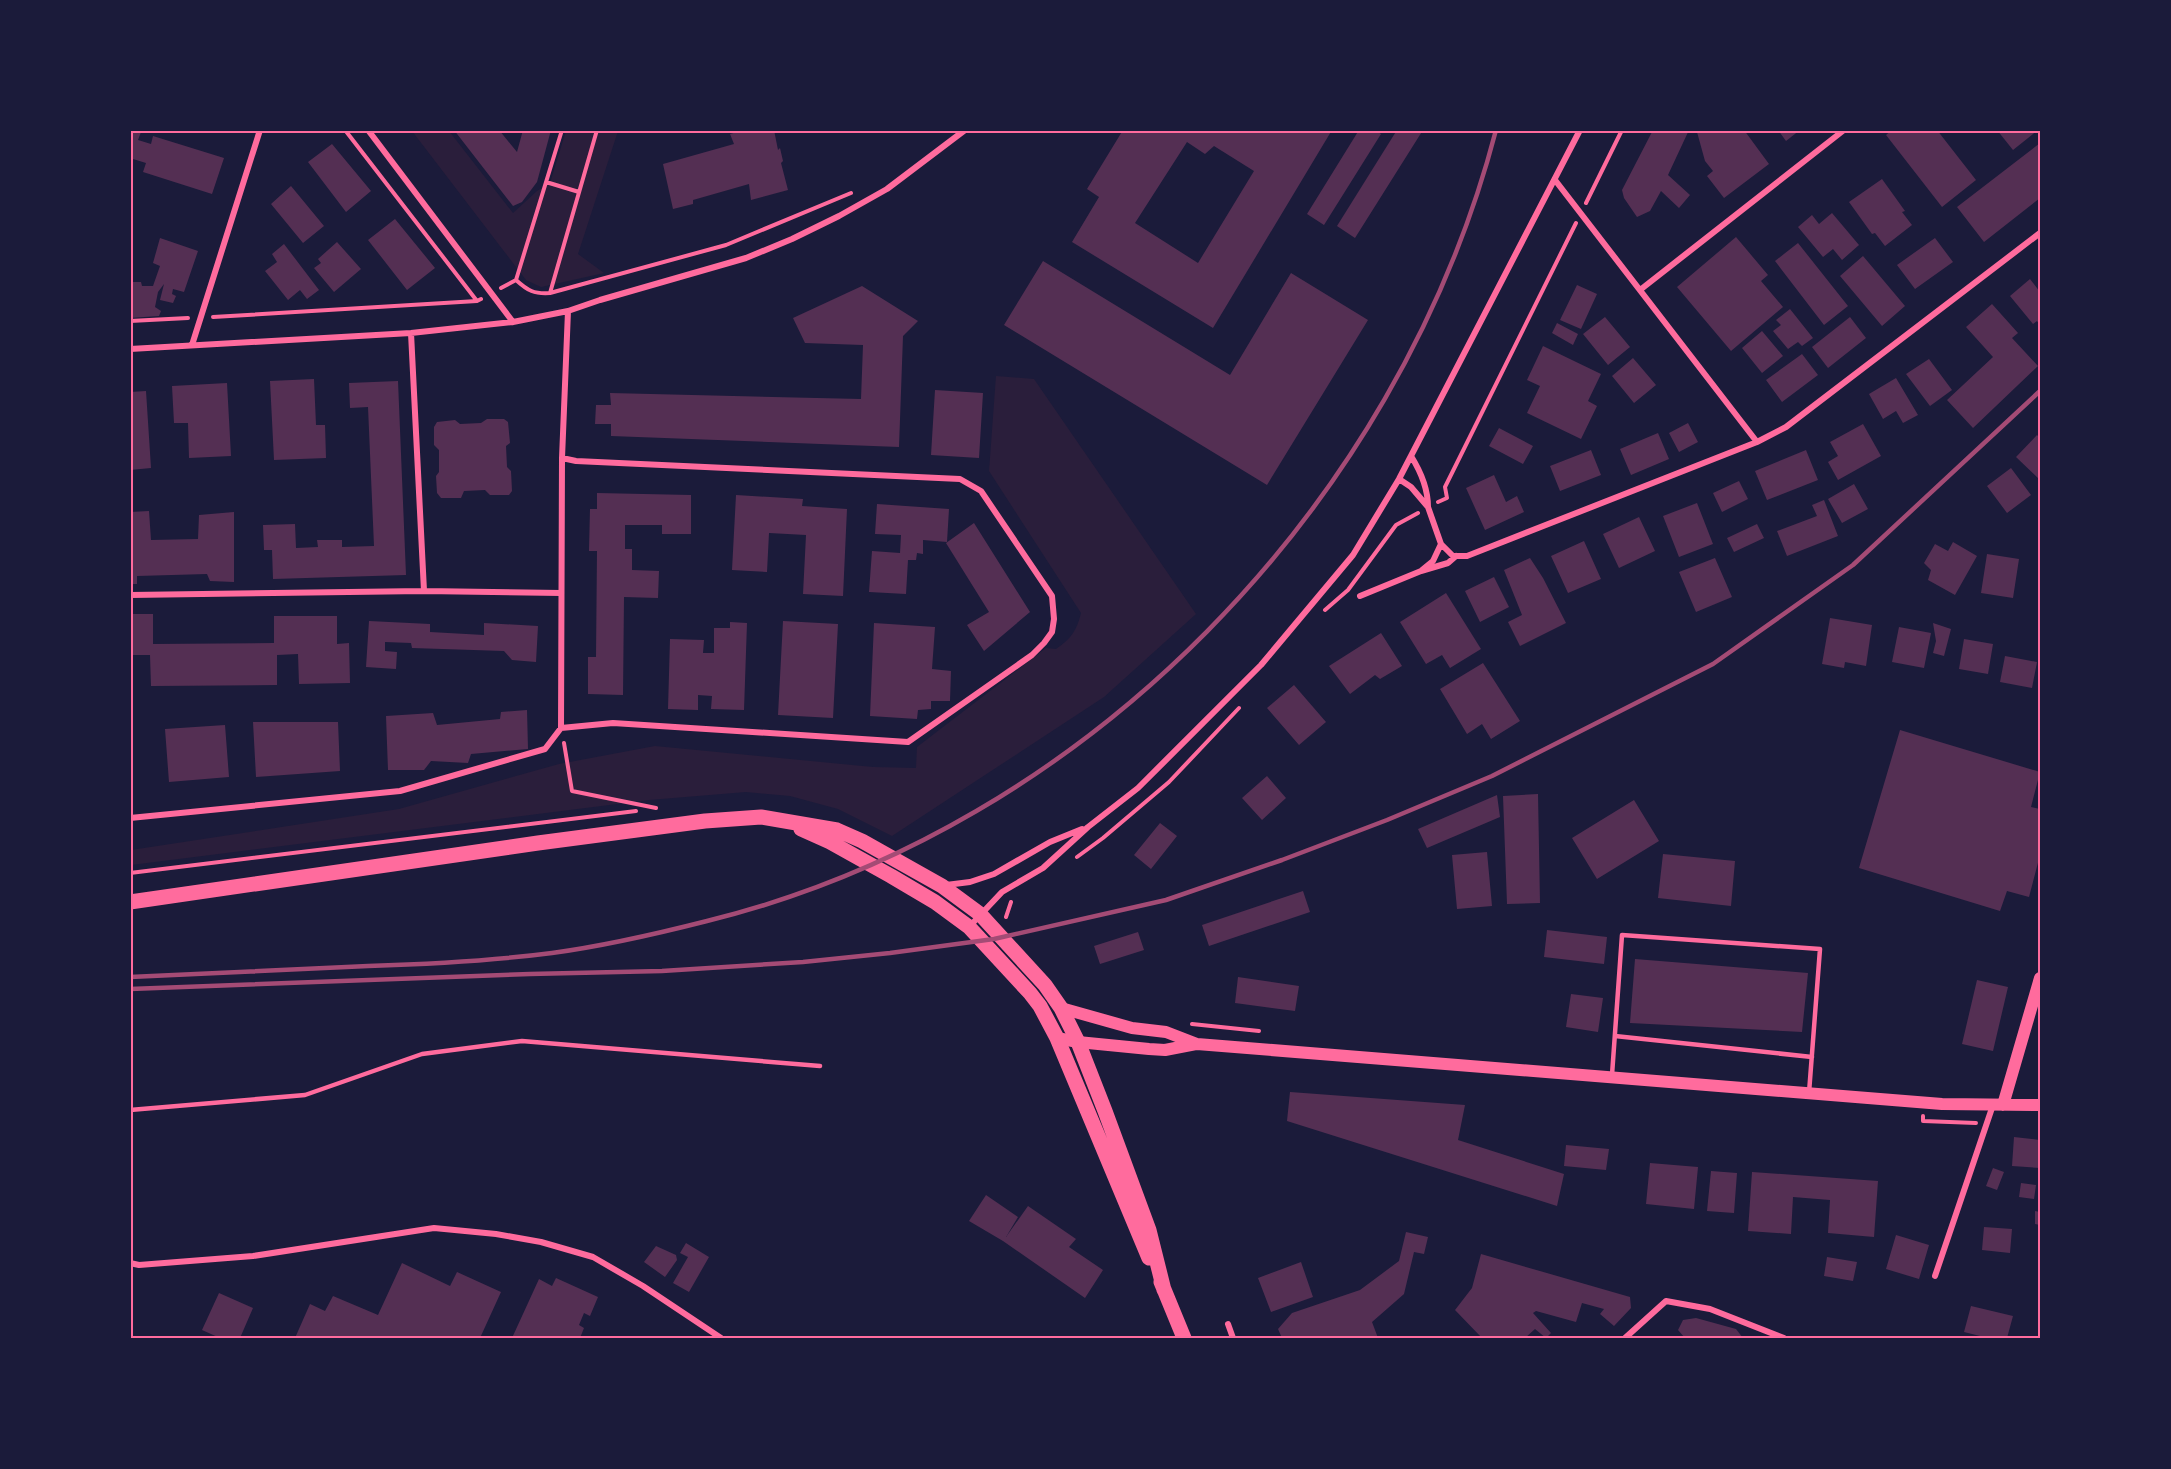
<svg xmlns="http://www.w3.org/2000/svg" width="2171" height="1469" font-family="Helvetica,sans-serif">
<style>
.green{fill:#2a1e3b}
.building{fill:#542f53;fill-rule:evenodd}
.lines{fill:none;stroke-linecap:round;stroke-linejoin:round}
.path{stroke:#ff6b9d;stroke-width:4}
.service{stroke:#ff6b9d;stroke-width:4.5}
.minor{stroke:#ff6b9d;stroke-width:6}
.secondary{stroke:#ff6b9d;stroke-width:12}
.primary{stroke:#ff6b9d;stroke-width:15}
.rail{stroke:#a44b75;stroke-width:4.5}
.neatline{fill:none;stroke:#ff6b9d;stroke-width:2}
</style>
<rect width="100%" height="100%" fill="#1b1b3a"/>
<path class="green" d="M412 131H449L513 213 537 191 550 183 566 131H618L578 254 604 273 541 287 526 280Z
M996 376 1034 379 1196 614 1104 697 892 836 838 809 790 796 746 792 649 800 131 865V850L399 809 559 764 655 746 873 767 916 768 917 747 1046 648 1056 649C1071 639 1077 630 1081 613L989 471Z"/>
<path class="building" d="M130 130 141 132 138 140 151 144 153 136 224 158 212 194 143 172 146 163 133 159 130 167Z
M454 130H499L517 152 523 130H551L537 182 522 202 513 206Z
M744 130H774L778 150 780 148 783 161 781 163 788 190 751 200 749 184 693 200V204L673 209 663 164 734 144 730 134Z
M1123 130H1332L1213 328 1072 242 1099 197 1087 189ZM1187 142 1205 154 1214 146 1254 171 1198 263 1135 223Z
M1359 130H1375L1381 134 1324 225 1307 214Z
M1397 130H1423L1355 238 1337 226Z
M1653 130H1689L1668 175 1690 195 1679 208 1661 191 1650 211 1637 217 1624 198 1622 190Z
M1698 130H1744L1769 164 1724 198 1707 176 1713 171 1705 161 1697 132Z
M1778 130H1800L1786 141Z
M1892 130H1937L1976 180 1942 207 1886 135Z
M1997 130H2038L2013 150Z
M2040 143V198L1984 242 1957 207Z
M332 144 371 191 346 212 308 162Z
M1882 179 1905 211 1902 212 1912 225 1885 246 1875 233 1872 234 1849 202Z
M291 186 324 226 303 243 271 204Z
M1832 213 1859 245 1842 260 1833 249 1823 257 1798 227 1812 215 1819 224Z
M395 219 435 268 407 290 368 240Z
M1736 237 1768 275 1761 281 1783 307 1731 351 1677 287Z
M160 238 198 251 184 292 173 289 172 294 176 296 173 303 160 300 164 284 158 292 155 307 161 311 159 316 130 318V282H141L142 286H153L160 266 153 263Z
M1935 238 1953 262 1915 289 1897 265Z
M337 242 361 269 334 292 314 268 321 263 318 259Z
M1798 243 1848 306 1824 325 1775 261Z
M284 244 319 290 307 299 300 290 288 300 265 271 277 262 272 254Z
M1863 256 1905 306 1882 326 1840 276Z
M1043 261 1230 375 1291 273 1368 320 1267 485 1004 325Z
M2030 279 2040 292V325L2037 321 2033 324 2010 296Z
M1577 285 1597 294 1581 329 1560 320Z
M862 286 918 321 903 336 899 447 611 436V424H595L596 405H611L610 393 861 399 863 345 805 343 793 318Z
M1992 304 2018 333 2012 338 2038 366 1973 428 1947 400 1993 357 1966 327Z
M1790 309 1813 338 1802 346 1798 342 1788 349 1773 331 1781 325 1776 320Z
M1605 317 1630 347 1608 365 1583 334Z
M1850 317 1866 338 1828 368 1812 347Z
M1557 323 1578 334 1573 345 1552 333Z
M1762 331 1783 356 1762 373 1742 348Z
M1543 346 1601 374 1588 401 1597 406 1581 439 1527 413 1540 386 1527 380Z
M1802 354 1818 375 1782 402 1766 380Z
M1633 358 1656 385 1634 403 1612 376Z
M1929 359 1952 390 1930 406 1906 374Z
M1896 378 1918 415 1903 423 1896 411 1883 419 1869 394Z
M314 379 316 425H325L326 458 274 460 270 381Z
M398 381 406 575 273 579 272 550H264L263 525 295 524 296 548 318 547 317 540H342V547L374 546 368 407 350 408 349 383Z
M227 383 231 456 189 458 188 423H174L172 386Z
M935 390 983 393 979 458 931 455Z
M146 391 151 468 130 470V392Z
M487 419H504L508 422 510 443 506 446 507 467 511 471 512 491 509 495H490L485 490 464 491 461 498H441L437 493 436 476 439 472V450L434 445V427L437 422 455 420 460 424 481 423Z
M1688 423 1698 442 1679 452 1669 433Z
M1863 424 1881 456 1838 480 1828 462 1838 456 1830 442Z
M1499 428 1533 446 1523 464 1489 446Z
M1658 433 1669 459 1631 475 1620 449Z
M2037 435 2040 438V480L2016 457Z
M1591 450 1601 475 1560 491 1550 466Z
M1806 450 1818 480 1767 500 1755 471Z
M2011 468 2031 495 2007 513 1987 486Z
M1494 475 1506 502 1517 496 1524 512 1485 530 1466 488Z
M1739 481 1748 499 1722 512 1713 493Z
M1854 484 1868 509 1842 523 1828 499Z
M597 493 691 495V534H662V525H625V549H632V570L659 571 658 598 624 597 623 695 588 694V657H596L597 551H589L590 509H597Z
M736 495 803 499 802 506 847 509 843 596 803 594 806 535 769 533 767 572 732 570Z
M1824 500 1838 536 1787 556 1777 531 1817 516 1812 505Z
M1697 503 1713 544 1679 557 1663 516Z
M877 504 949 509 947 542 923 540V554L917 553 916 560H908L906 594 869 592 872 551 900 553 901 535 875 534Z
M149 511 151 540 198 539 199 515 234 512V582L210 581 207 574 137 576V584H130V512Z
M1639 517 1655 551 1619 568 1603 534Z
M974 523 1030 612 984 651 967 625 989 612 946 543Z
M1757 524 1764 538 1734 552 1727 538Z
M1584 541 1601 579 1568 593 1551 556Z
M1953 542 1977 556 1955 595 1928 580 1931 570 1924 563 1935 544 1948 551Z
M1987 554 2019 559 2013 598 1981 593Z
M1530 558 1543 578 1566 623 1520 646 1508 622 1522 615 1504 570Z
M1715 558 1732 597 1696 612 1679 572Z
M1494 577 1509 607 1480 622 1465 591Z
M1446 593 1481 649 1450 668 1442 655 1426 664 1400 622Z
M130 614H153V644L274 643V616H337V644L349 643 350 683 299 684 298 654 277 655V685L151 686 150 655H130Z
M1830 618 1872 625 1866 666 1845 662 1844 668 1822 664Z
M369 621 430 624V632L484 635V623L538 626 536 662 512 660 504 651 412 648 411 643 385 642V651L397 652 396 669 366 667Z
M783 621 838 624 833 718 778 715Z
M730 622 747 623 744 710 711 709 712 696 698 695V710L668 709 670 639 704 640 703 653H714V628H730Z
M874 623 935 627 932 669 951 671 950 701H931V709L918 710 917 719 870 716Z
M1933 623 1951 629 1944 656 1933 653 1936 641Z
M1899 627 1931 633 1924 668 1892 662Z
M1381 633 1402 666 1380 679 1375 675 1350 694 1329 666Z
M1964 639 1993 644 1988 674 1959 669Z
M2005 656 2037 662 2032 688 2000 682Z
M1483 663 1520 721 1491 739 1482 724 1467 734 1440 689Z
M1294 685 1326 722 1299 745 1267 708Z
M527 710 528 749 471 754 468 763 431 761 424 770H388L386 716 433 713 437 725 500 719 501 712Z
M253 722H338L340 771 256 777Z
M225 725 229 777 169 782 165 729Z
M1900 730 2040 772 2031 807 2040 809V855L2029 897 2007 891 2000 911 1859 868Z
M1267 776 1286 798 1262 820 1242 798Z
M1538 794 1540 903 1507 904 1503 796Z
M1497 795 1500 817 1427 848 1418 829Z
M1634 800 1659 841 1597 879 1572 838Z
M1160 823 1177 836 1151 869 1134 855Z
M1487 852 1492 906 1457 909 1452 855Z
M1663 854 1735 861 1731 906 1658 898Z
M1303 891 1310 912 1209 946 1202 925Z
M1547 930 1607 937 1604 964 1544 957Z
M1138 932 1144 950 1100 964 1094 946Z
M1635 959 1808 973 1802 1032 1630 1023Z
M1238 977 1299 986 1295 1011 1235 1003Z
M1977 980 2008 987 1993 1051 1962 1044Z
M1571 994 1603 998 1598 1032 1566 1027Z
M1290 1092 1465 1105 1458 1140 1564 1174 1557 1206 1287 1121Z
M2014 1137 2040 1140V1168L2012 1166Z
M1566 1145 1609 1149 1606 1170 1564 1166Z
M1650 1163 1698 1167 1694 1209 1646 1204Z
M1993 1168 2004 1172 1997 1190 1986 1186Z
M1711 1171 1737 1173 1734 1213 1707 1211Z
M1752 1172 1878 1181 1874 1237 1828 1233 1830 1200 1793 1197 1791 1234 1748 1231Z
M2021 1183 2036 1185 2034 1199 2019 1197Z
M986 1195 1018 1217 1006 1237 1028 1206 1076 1239 1069 1247 1103 1270 1085 1298 1003 1241 969 1221Z
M2035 1211 2040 1212V1225L2035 1224Z
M1984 1227 2012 1229 2010 1253 1982 1250Z
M1406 1232 1428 1237 1424 1254 1414 1252 1404 1294 1372 1322 1378 1338H1282L1278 1329 1292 1313 1360 1290 1399 1261Z
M1896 1235 1929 1245 1919 1279 1886 1269Z
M686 1243 709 1257 689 1292 673 1283 688 1257 680 1253Z
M656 1246 676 1255 677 1260 665 1277 644 1262Z
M1481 1254 1630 1297 1631 1308 1614 1326 1600 1314 1604 1309 1582 1303 1576 1322 1536 1311 1533 1313 1551 1333 1546 1338 1535 1329 1525 1338H1482L1455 1310 1472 1288Z
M1827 1257 1857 1262 1853 1281 1824 1276Z
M1301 1262 1313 1297 1271 1312 1258 1278Z
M402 1263 450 1286 457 1272 501 1292 480 1338H295L310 1304 325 1311 333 1296 378 1315Z
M556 1278 598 1297 590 1316 584 1313 579 1325 584 1328 580 1338H512L539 1279 552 1286Z
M219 1293 253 1308 240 1338H220L202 1330Z
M1971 1306 2013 1316 2007 1338H1988L1964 1332Z
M1696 1318 1736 1329 1743 1338H1685L1678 1330 1683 1320Z"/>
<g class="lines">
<path class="path" d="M345 130 477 301
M546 182 579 192
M1586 203 1622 130
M516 280C528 291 534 294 550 293L726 245 851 193
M516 280 562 130
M501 288 516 280
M550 293 597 130
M213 317 477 301 481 299
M130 321 188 318
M1438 502 1447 498 1445 487 1576 223
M1325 610 1348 590 1396 525 1418 513
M564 743 572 791 656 808
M1077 857 1103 838 1169 782 1239 708
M130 873 636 811
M1006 917 1011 902
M1192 1024 1259 1031
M1923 1116V1121L1976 1123"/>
<path class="service" d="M1615 1036 1812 1057
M1612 1075 1622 935 1820 949 1809 1093
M130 1110 305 1095 422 1054 522 1041 820 1066"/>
<path class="minor" d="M368 130 513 322
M1555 180 1757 442
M1640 290 1844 130
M411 333 424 591
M192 345 260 130
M130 349 411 333 513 322 568 311 600 300 746 258 792 239 839 216 887 189 965 130
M1399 479 1411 487 1428 507C1428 489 1421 472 1411 456
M1428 507 1441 544 1453 556H1467L1757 442 1786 427 2040 233
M1422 570 1433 561 1441 544
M130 595 424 591 561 593
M1360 596 1421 571 1448 563 1456 556
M561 728 562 458 568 311
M130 818 400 791 545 749 561 728 613 723 908 742 1032 655 1044 643 1052 632 1054 619 1052 596 981 491 960 479 576 461 562 458
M946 885 970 882 994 874 1050 842 1082 829
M969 927 1002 892 1043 868 1088 827 1138 788 1261 665 1353 555 1399 479 1580 130
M130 1263 139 1265 253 1256 434 1228 496 1234 541 1242 593 1257 643 1286 721 1338
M1935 1276 1993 1105
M1228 1324 1233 1338
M1625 1338 1666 1301 1710 1309 1784 1338"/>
<path class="secondary" d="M1061 1008 1132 1028 1166 1032 1197 1044 1942 1104 2040 1105
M1057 1038 1078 1042 1149 1049 1165 1050 1196 1044
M2003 1105 2040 978"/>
<path class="primary" d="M801 829 830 842 891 876 935 902 969 927 1030 993 1040 1006 1057 1038 1149 1258
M130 902 538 843 705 821 761 817 837 830 862 841 942 886 980 914 1045 985 1061 1008 1078 1042 1105 1111 1149 1230 1164 1290
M1161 1282 1184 1338"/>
<path class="rail" d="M130 977C210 973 289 970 368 966 429 964 491 961 552 953 604 946 656 934 707 921 1086 828 1398 506 1496 130
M130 989 530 974 662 971 803 962 890 953 994 939 1166 900 1282 860 1387 820 1492 776 1713 664 1853 565 2040 391"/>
</g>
<rect width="2171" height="1469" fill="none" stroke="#1b1b3a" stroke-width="264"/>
<rect x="132" y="132" width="1907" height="1205" class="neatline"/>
</svg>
